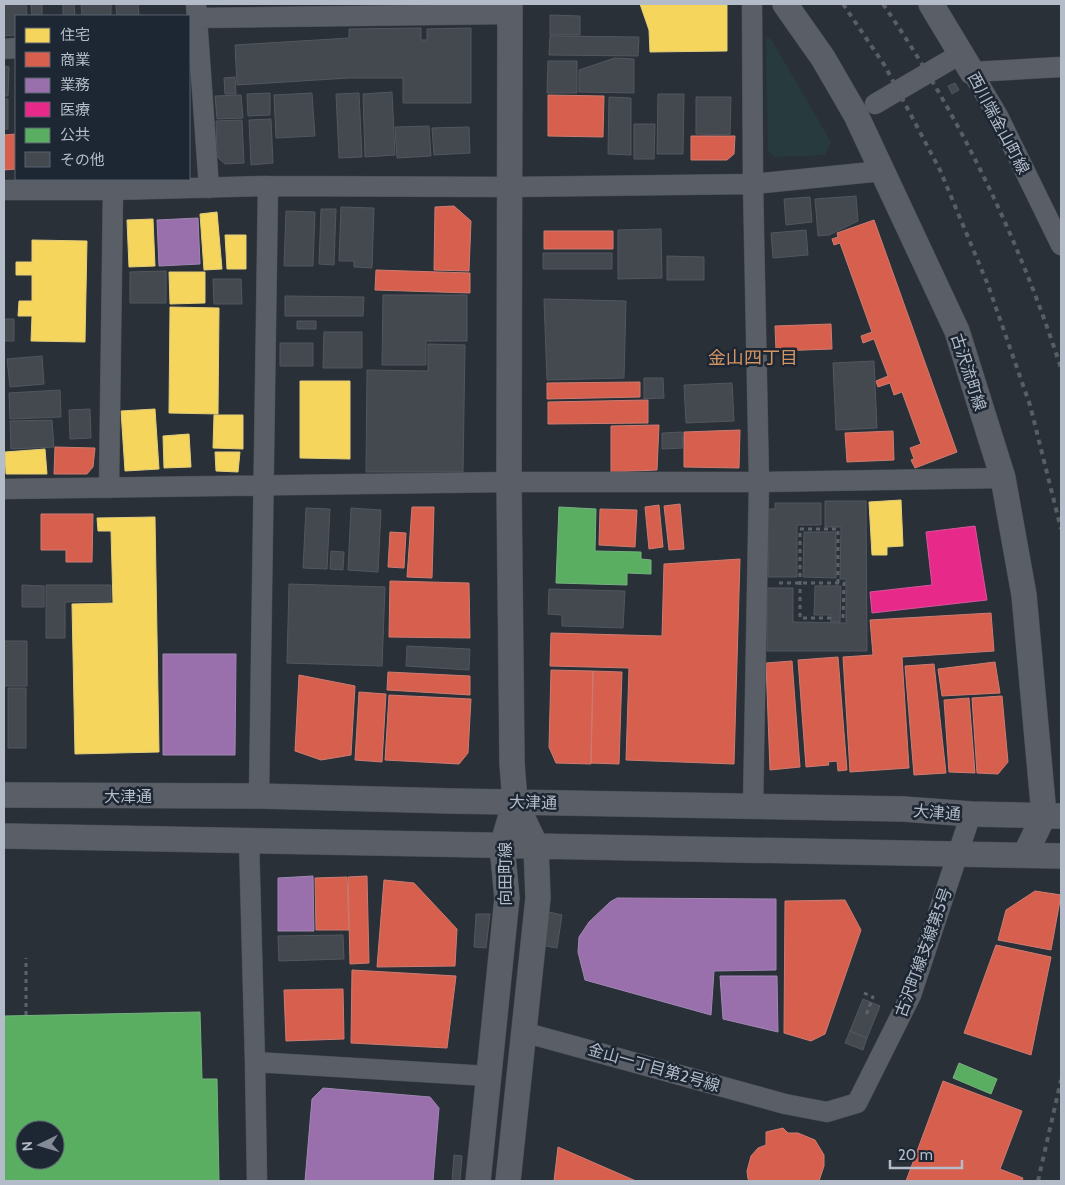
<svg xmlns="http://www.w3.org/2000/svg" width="1065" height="1185" font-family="Cabin,'Noto Sans JP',sans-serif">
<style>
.green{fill:#273a3e}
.homes{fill:#f6d55c;stroke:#e2ce7d}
.shops{fill:#d6604d;stroke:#cc7c72}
.offices{fill:#9970ab;stroke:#a187b4}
.health{fill:#e7298a;stroke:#d8559d}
.public{fill:#5aae61;stroke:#75b280;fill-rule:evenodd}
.building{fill:#444950;stroke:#52575f}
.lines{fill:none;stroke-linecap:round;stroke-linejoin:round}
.minor-casing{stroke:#484c53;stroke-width:21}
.tertiary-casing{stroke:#484c53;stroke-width:26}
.path{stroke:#5d636a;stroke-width:3;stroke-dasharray:4 4;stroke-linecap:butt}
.minor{stroke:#5a5e66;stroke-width:20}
.tertiary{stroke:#5a5e66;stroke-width:25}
.rail{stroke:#595d64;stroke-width:4;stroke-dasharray:5 5;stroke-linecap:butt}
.labels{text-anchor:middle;stroke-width:5;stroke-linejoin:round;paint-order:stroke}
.street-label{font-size:16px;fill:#b4bcc9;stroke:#1d2633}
.neighbourhood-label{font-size:18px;fill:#d59563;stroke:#1d2633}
</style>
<rect width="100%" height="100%" fill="#2a3038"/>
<path class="green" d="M766 38 771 39 831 142 825 155 775 157 768 151Z"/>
<path class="homes" d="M640 4H727V51L650 52 649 30Z
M217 212 222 269 204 270 200 214Z
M153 219 155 266 129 267 127 220Z
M225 235H246V269H227Z
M32 240 87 241 85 342 31 341 32 316H18L19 301H32V275H16V262H32Z
M169 272H205V303L170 304Z
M170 307 219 308 218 414 169 413Z
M300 381H350V459L300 458Z
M155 409 159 469 125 471 121 411Z
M214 415H243V449L213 448Z
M189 434 191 467 164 468 163 436Z
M45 449 47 474H6L5 452Z
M215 452H240L238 472 216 471Z
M901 500 903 546 887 547V555H872L869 502Z
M155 517 159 752 75 754 72 604 113 603 111 531H98L97 518Z"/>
<path class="shops" d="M548 95 604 96 603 137 548 136Z
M16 134V169L4 170V135Z
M691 136H735L734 154 727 160H691Z
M454 206 471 221 469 271 434 270 435 207Z
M874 220 957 452 915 468 911 460 914 459 910 448 921 444 902 392 894 395 890 383 878 387 876 381 888 376 874 339 863 343 861 336 872 332 840 243 834 245 832 239 838 237 837 233Z
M544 231H613V249H544Z
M376 270 470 273V293L375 290Z
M831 324 832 349 776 351 775 326Z
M640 382V397L547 399V383Z
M648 400V423L548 424V402Z
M659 425 657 470 611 472V426Z
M740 430 739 468 684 467V432Z
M893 431 894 460 847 462 845 433Z
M55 447 95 448 93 467 87 474H54Z
M680 504 684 549 669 550 664 506Z
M659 505 663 547 649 549 645 507Z
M412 507H434L432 578 407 577Z
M600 509 637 510 635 547 599 545Z
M41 514H93L92 562H66V550H41Z
M390 532 406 533 404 568 388 567Z
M740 559 734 764 626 760 629 668 550 666 551 633 662 636 664 564Z
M390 581 469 583 470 638 389 637Z
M991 613 994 651 902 657 909 768 850 772 843 657 873 655 870 620Z
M838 657 847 770 838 771 837 761 828 762 829 765 806 767 798 660Z
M792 661 800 767 770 770 766 663Z
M995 662 1000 693 942 696 938 669Z
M934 664 946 773 914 775 905 666Z
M551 670 593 671 591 764 556 763 549 747Z
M593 671 622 672 619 764 591 763Z
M388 672 470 676V695L387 690Z
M299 675 355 686 351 755 321 760 295 751Z
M359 692 386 694 382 762 355 760Z
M389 695 471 699 468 753 459 764 385 760Z
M1002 696 1008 762 998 774 977 773 972 698Z
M969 698 975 773 949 772 944 700Z
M367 876 369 963 350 964 348 877Z
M347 877 349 930H316L315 878Z
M384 880 414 883 457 929 455 966 377 967Z
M1035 891 1061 895 1051 950 998 940 1006 910Z
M845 900 861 930 825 1034 811 1041 784 1033 785 901Z
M996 945 1051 957 1031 1055 964 1033Z
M352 970 456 976 447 1048 351 1043Z
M343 989 344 1039 286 1041 284 990Z
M943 1081 1022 1111 1000 1169 1023 1178 1022 1181H906Z
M783 1128 788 1133H798L815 1140 824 1155V1166L819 1181H750L748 1179 747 1171 751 1156 758 1148 766 1145V1132Z
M558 1147 636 1181H554Z"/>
<path class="offices" d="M198 218 200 264 159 266 157 220Z
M163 654H236L235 755H163Z
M313 876 314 931H278V878Z
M617 898 776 899V970L714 971 711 1015 585 980 578 952 579 937 589 922 610 902Z
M720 976H777L778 1032 723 1019Z
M323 1088 430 1097 439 1108 433 1181H305L312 1099Z"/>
<path class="health" d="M975 526 987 600 872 613 870 592 932 585 926 532Z"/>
<path class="public" d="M559 507 596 509 595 551 641 552V559L651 560V574L627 573V585L556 583Z
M200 1012 202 1079H217L219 1181H4V1016ZM25 1130H55V1160H25Z
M959 1063 997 1079 991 1094 953 1078Z"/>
<path class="building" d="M4 4H26L27 16H16L15 35 4 36Z
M31 4H42V16H32Z
M63 4H74L75 16H63Z
M81 4H111V16H82Z
M116 4H138L139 16H117Z
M550 15 580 16V35H550Z
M421 28V40H427V29L471 28V103H403V78H349L237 85 235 45 349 38V29Z
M550 36 639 37 638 56 549 55Z
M615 58 634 59V93L579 92V70Z
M548 61H577V93H547Z
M4 66 9 67 8 96H4Z
M235 77 236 94H225L224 78Z
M955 83 959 90 952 94 948 86Z
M392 92 395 155 365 157 363 94Z
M270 93V115L248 116 247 94Z
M312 93 315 136 276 138 274 95Z
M359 93 362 157 339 158 336 94Z
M658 94H684L683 154H657Z
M241 95 243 118 217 119 215 96Z
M609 97 631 98V155L608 154Z
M696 97H731L730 135 696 134Z
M4 99H8V129H4Z
M271 119 273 163 251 165 249 120Z
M242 120 244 163 225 164 217 157 216 121Z
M634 124H655L654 159H634Z
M429 126 431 156 397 158 395 127Z
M469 127 470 153 434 155 432 128Z
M856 196 858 221 829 235 818 236 815 199Z
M810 197 812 222 786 225 784 199Z
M341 207 374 208 372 268 354 267V261H339Z
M321 209H336L334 265 319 264Z
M286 211 315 212 313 266H284Z
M661 229 662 278 618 279V230Z
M806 230 808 255 773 258 771 233Z
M543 253H612V269H543Z
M667 256 704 257V280H667Z
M166 271V303H130V272Z
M213 279H241L242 304H214Z
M383 295H467V341H426V365H382Z
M285 296 364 297 363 316H285Z
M544 299 626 301 624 378 547 380Z
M4 319H14V341H4Z
M297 321H316V329H297Z
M324 332H362V368H323Z
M280 343H313V366H280Z
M428 344 465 345 463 472H366L367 370 428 371Z
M42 356 44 384 10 387 7 359Z
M874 361 877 428 836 430 833 363Z
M644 378H663L664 398 644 399Z
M732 383 734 421 686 423 684 385Z
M60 390 61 417 10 419 9 393Z
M90 409 91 438 70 439 69 410Z
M52 420 54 447 11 449 10 421Z
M682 432 683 448 662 449V433Z
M825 501H866L867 651H767V588H793V622L846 623V579H840L841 527H825Z
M775 503H821V525H797V577H768V509H775Z
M306 508 330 509 327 569 303 568Z
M351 508 381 510 378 572 348 570Z
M804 532H836V578L803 577Z
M331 551 344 552 343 570 330 569Z
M289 584 385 587 382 666 287 663Z
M22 585 44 586V607H22Z
M46 585H111V601L65 602V638H46Z
M815 586H841L840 622H831V615H814Z
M549 589 625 591 623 628 562 626V615L548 614Z
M4 641H27V686H4Z
M407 646 470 649 469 670 406 666Z
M8 688H26V748H8Z
M549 912 562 915 557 948 545 946Z
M476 914H490L486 948 474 947Z
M343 935 344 959 279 961 278 936Z
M863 999 880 1006 867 1038 850 1031Z
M850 1031 867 1038 863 1050 845 1043Z
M454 1155 462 1156 460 1181H452Z"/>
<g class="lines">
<g class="minor-casing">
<path id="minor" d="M196 4 209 188
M752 4 753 184 759 482 753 807
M197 18 510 14
M4 49 16 48
M1061 67 972 72 998 116 1061 245
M875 104 962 53
M4 190H113L268 186 510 187 753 184 882 171
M109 488 113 190
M4 489 509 482H759L1003 478
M259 796 268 186
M249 840 255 1062 257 1181
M523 1032 785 1104 827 1112 857 1103 911 995 971 814
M255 1062 488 1076"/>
</g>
<g class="tertiary-casing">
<path id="tertiary" d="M785 4 823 58 856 115 957 331 1003 478 1024 595 1044 815 1025 855
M931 4 972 72
M4 795 259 796 451 801 903 809 971 814 1061 816
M4 836 1061 856
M478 1181 507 898 502 846 515 802 512 763 509 482 510 4
M508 1181 538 898 536 846 515 802"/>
</g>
<path class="path" d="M779 583H844L843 618H841
M831 618H800V529H838V584
M864 993 873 997 865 1018
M26 1015V958"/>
<use href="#minor" class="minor"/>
<use href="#tertiary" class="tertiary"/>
<path class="rail" d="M843 4 885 66 940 170 988 285 1030 405 1061 529
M883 4C960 116 1019 239 1061 368
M1038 1181 1061 1080"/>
</g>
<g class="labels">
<g class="street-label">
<text transform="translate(999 123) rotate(62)" y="6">西川端金山町線</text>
<text transform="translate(969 372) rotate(72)" y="6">古沢流町線</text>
<text x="128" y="802">大津通</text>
<text transform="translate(533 802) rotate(1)" y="6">大津通</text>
<text transform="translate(937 812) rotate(4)" y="6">大津通</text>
<text transform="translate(505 874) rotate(-90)" y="6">向田町線</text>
<text transform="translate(923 952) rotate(-70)" y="6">古沢町線支線第5号</text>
<text transform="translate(654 1067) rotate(16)" y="6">金山一丁目第2号線</text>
</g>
<g class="neighbourhood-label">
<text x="753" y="364">金山四丁目</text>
</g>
</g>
<rect width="1065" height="1185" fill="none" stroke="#b4bcc9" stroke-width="10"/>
<rect x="15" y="15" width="175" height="165" fill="#1d2633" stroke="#59626f"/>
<rect x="25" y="28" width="25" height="15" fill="#f6d55c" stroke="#59626f"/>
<text x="60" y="40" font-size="15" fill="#b4bcc9">住宅</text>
<rect x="25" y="52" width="25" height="15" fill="#d6604d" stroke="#59626f"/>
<text x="60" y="65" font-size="15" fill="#b4bcc9">商業</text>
<rect x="25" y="78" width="25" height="15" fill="#9970ab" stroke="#59626f"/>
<text x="60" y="90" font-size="15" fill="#b4bcc9">業務</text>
<rect x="25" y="102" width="25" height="15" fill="#e7298a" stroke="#59626f"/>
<text x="60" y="115" font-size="15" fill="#b4bcc9">医療</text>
<rect x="25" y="128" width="25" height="15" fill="#5aae61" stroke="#59626f"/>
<text x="60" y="140" font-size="15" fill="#b4bcc9">公共</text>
<rect x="25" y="152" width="25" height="15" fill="#444950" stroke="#59626f"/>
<text x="60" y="165" font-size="15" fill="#b4bcc9">その他</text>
<g transform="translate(40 1145) rotate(265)"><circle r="24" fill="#1d2633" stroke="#59626f"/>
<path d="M0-4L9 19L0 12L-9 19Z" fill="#848b96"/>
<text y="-8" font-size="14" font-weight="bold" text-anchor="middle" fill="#b4bcc9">N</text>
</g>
<path d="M890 1160v8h72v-8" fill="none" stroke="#b4bcc9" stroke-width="2.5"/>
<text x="898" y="1160" font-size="15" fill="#b4bcc9" stroke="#1d2633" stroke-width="4" paint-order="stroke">20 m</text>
</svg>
